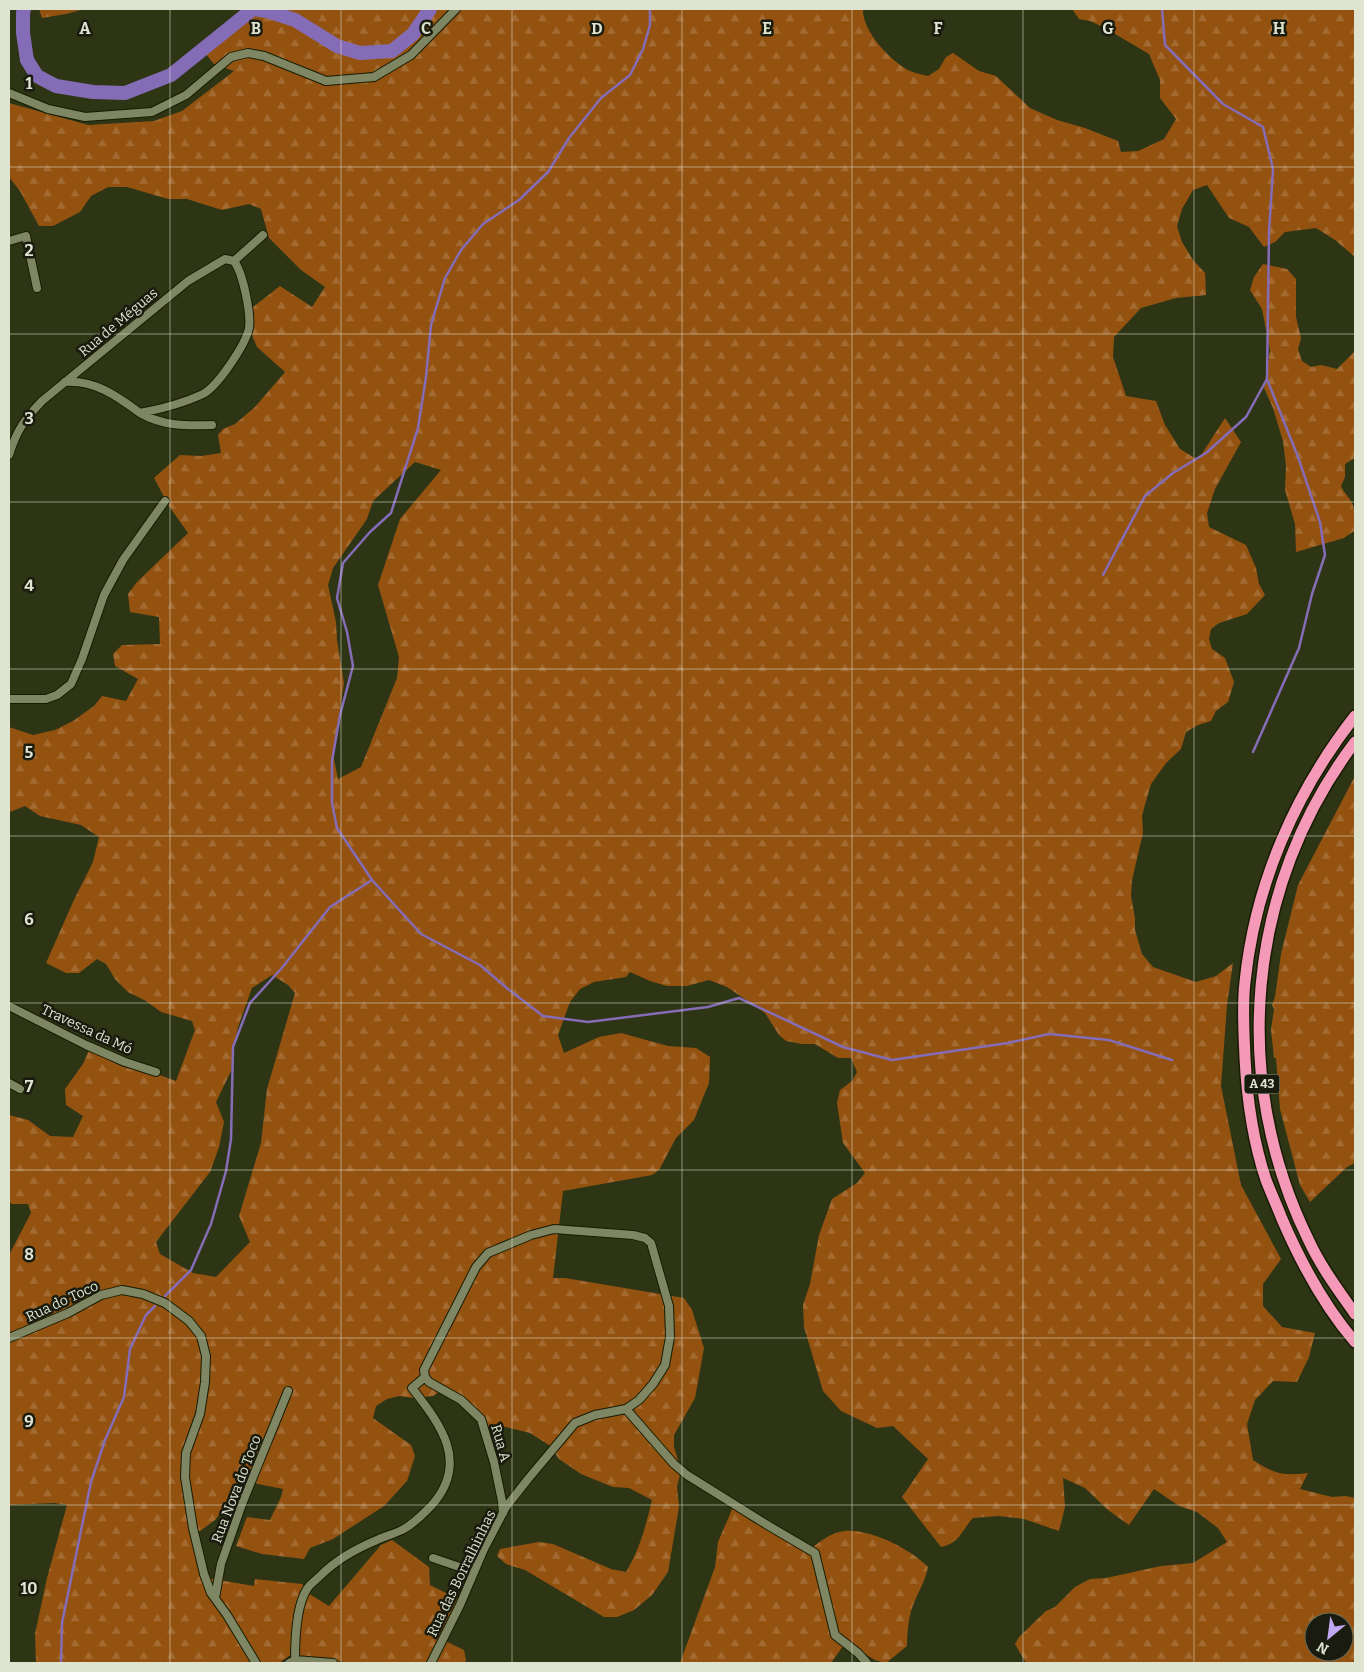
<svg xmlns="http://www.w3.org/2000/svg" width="1364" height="1672" font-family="Bitter,serif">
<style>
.forest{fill:url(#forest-firs);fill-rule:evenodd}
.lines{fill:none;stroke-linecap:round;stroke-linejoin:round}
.stream{stroke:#856cb6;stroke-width:2.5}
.river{stroke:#856cb6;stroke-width:14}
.minor-casing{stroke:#171c00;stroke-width:10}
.highway-casing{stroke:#171c00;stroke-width:14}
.minor{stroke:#7e8663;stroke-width:8}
.highway{stroke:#f49ab8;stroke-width:11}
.grid{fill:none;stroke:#dfe4d1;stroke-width:1;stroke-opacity:0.55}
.labels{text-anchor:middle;stroke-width:5;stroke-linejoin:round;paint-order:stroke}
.shield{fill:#181b0d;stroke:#a3a896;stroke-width:1}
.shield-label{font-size:12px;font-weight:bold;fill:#dfe4d1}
.street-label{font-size:14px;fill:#dfe4d1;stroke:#181b0d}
.grid-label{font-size:16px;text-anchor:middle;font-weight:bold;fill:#dfe4d1;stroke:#181b0d;stroke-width:5;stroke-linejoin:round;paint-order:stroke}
</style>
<defs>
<pattern id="forest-firs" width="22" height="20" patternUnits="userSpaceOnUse" patternTransform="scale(1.25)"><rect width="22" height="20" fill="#945210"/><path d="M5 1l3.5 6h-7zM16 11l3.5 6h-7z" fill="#a36b32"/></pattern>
</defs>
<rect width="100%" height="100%" fill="#2e3515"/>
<path class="forest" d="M39 9H84L66 14 42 18Z
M242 9H863C862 31 890 60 908 70 914 73 921 74 928 76L939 69 946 57 953 53 979 71 996 76 1030 108 1057 120 1085 128 1118 141 1121 152 1138 151 1164 139 1176 119 1160 98V80L1149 54 1105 28 1090 21 1079 19 1072 9H1355V257L1335 240 1316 228 1285 232 1275 242 1264 247 1249 227 1229 218 1207 185 1193 190 1182 209 1177 226 1182 242 1193 260 1205 273 1206 295 1176 298 1141 308 1114 337 1113 357 1126 396 1156 401 1165 425 1180 449 1198 460 1225 418 1241 442 1215 489 1207 513 1209 527 1246 545 1256 568 1259 584 1265 595 1247 614 1219 623 1211 629 1209 639 1212 649 1225 658 1234 682 1228 702 1216 711 1211 721 1198 725 1186 732 1181 749 1166 763 1151 784 1146 801 1142 816 1143 833 1132 880 1131 896 1135 918V930L1142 954 1153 967 1196 982 1216 976 1233 963 1227 1005 1221 1086 1241 1185 1281 1259 1263 1284V1306L1282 1327 1315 1333 1309 1357 1297 1382 1273 1381 1255 1400 1247 1424 1253 1460C1275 1474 1282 1476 1308 1473L1300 1489 1332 1497 1346 1496 1355 1498V1663H1026L1015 1644 1019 1637 1046 1611 1055 1607 1075 1587 1090 1579 1106 1578 1161 1566 1193 1563 1227 1542 1218 1528 1197 1512 1179 1506 1154 1489 1129 1525 1108 1510 1085 1488 1063 1478 1065 1507 1059 1531 1024 1519 998 1516 973 1518C961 1531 960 1543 941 1547L902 1497 928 1459 893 1426 877 1428 841 1411 823 1391 804 1327 803 1305 810 1284 819 1235 832 1199 857 1183 865 1173 843 1143 837 1103 840 1090 852 1081 857 1072 851 1058H838L815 1044H802L786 1041 779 1035 765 1013 727 987 709 980 687 986H667L650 981 630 972 626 977 594 982 580 989 570 1002 558 1035 564 1053 599 1037 621 1033 668 1046 696 1048 710 1057 709 1083 694 1120 676 1138 659 1170 652 1175 563 1191 553 1278H565L684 1298 692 1310 704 1348 695 1398 674 1435V1447L681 1470 677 1487 679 1507 668 1572 652 1595 634 1610 617 1617H604L525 1570 506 1564 497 1556 500 1549 539 1542 553 1544 611 1569 626 1572C640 1549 646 1525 652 1500L629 1488 613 1487 581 1474 559 1459 549 1445 530 1433 506 1427 487 1426C479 1407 463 1398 446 1387L433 1396 414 1398 399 1396 387 1399 376 1406 373 1418 411 1445 415 1456 407 1481 384 1506 333 1539 310 1548 304 1559 262 1554 236 1546 247 1517 270 1520 281 1497 283 1489 258 1484 246 1478 215 1520 200 1531H191L201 1577 254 1586 255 1579 302 1584 311 1595 329 1606 381 1545 392 1540 429 1567 430 1585 460 1600 441 1639 464 1650 466 1660 465 1663H355L289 1656 279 1663H36L35 1634 47 1578 67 1505 54 1503 9 1505V1260L10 1253 31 1213 28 1204H12L9 1202V1115L28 1120 50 1136 73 1137 83 1116 66 1105 65 1089 83 1064 90 1048 103 1057 123 1067 140 1068 176 1081 195 1030 192 1021 161 1012 146 1001 128 992 115 979 106 964 97 959 79 973H66L46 963 73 902 93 862 99 837 81 825 40 816 25 806 10 812 9 815V727L33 735 55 730 73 721 94 706 102 696 126 701 138 679 115 666 113 654 122 645 160 644 159 617 130 612 128 594 137 582 188 533 169 506 154 478 180 455 201 456 221 453 218 435 223 429 235 424 255 407 285 372 257 347 252 335 253 307 280 286 312 307 325 287 301 270 269 238 261 209 249 204 222 210 187 199H168L127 187H108L91 196 80 212 53 226H39L20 191 9 177V103L88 125 154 121 182 111 234 71 214 64 199 46ZM415 462 441 470 400 519 378 585 399 657 397 678 361 767 338 779 333 754 344 683 337 640 336 622 328 585 333 568 367 519 373 501ZM272 975 288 985 295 993 267 1089 261 1143 239 1216 250 1242 216 1277 193 1273 160 1254 156 1242 210 1172 219 1147 224 1122 216 1102 231 1071 233 1050 238 1027 252 988ZM1314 1622H1344V1652H1314Z
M1263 264 1287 269 1296 279V317L1301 338 1298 349 1302 361 1311 367 1321 365 1337 369 1355 351V458L1345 464V477L1341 486C1344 493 1349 497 1352 503 1356 512 1355 522 1354 531L1344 538 1296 552 1295 524 1285 490 1286 466 1283 441 1273 408 1264 388 1270 350 1262 309 1250 290 1254 277Z
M1355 776V1163L1347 1167 1310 1202 1300 1185 1280 1109 1276 1058H1274L1271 1030 1274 1009 1272 1005 1275 997 1281 954 1298 885Z
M734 1505 754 1523 767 1525 813 1547C822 1540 831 1533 844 1531 869 1528 911 1549 928 1567 925 1583 916 1595 911 1611 908 1622 907 1634 907 1646L886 1663 875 1660 849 1644 843 1646 831 1663H680L715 1567 718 1542Z"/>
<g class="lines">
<path class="stream" d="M1162 9 1165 45 1223 104 1263 127 1273 169 1269 232 1267 379 1298 457 1320 522 1325 555 1312 594 1299 648 1253 752
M1103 575 1145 496 1173 473 1206 453 1246 417 1267 379
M372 880 421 934 480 965 508 989 543 1016 588 1022 708 1007 739 998 843 1047 892 1060 1008 1043 1049 1034 1109 1040 1172 1060
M165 1296 191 1270 211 1224 226 1171 231 1139 233 1047 250 1003 281 969 330 907 372 880 337 828 332 803V761L340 715 353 666 347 632 337 598 343 563 370 532 391 513 418 428 426 377 431 325 445 278 461 250 483 224 519 200 548 172 569 138 601 98 630 75 643 49 650 25V9
M61 1663 62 1623 91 1482 105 1440 124 1397 130 1349 146 1315 155 1306"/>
<path class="river" d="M24 9 23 13V33L27 60 37 76 56 86 93 92 125 93 171 75 253 9 267 11 295 20 337 46 360 53 392 51 413 34 430 9"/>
<g class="minor-casing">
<path id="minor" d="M9 93 48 109 85 117 152 112 186 95 231 57 248 53 264 56 326 81 374 77 411 55 456 9
M9 241 26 236 37 288
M234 261 263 235
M65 382C95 380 117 396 140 413 161 409 184 403 203 394 218 386 246 344 249 328 251 313 243 273 234 261
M140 413C162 426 187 426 212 425
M9 455C17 430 24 420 42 401L188 281 225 259 234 261
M9 699H46L57 695 71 684 82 659 104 595 123 560 165 501
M9 1006 86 1045 125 1062 156 1072
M9 1083 20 1089
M9 1338 68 1313 101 1295 122 1290 143 1294 165 1303 189 1321 201 1336 206 1356 205 1382 200 1414 186 1453 185 1477 193 1528 204 1574 211 1593 227 1615 256 1663
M425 1377 424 1370 476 1267 488 1253 531 1235 554 1229 633 1235 645 1238 651 1243 669 1306 670 1337 665 1365 653 1384 639 1400 626 1409 595 1415 575 1423 528 1479 506 1507 484 1549 460 1605 431 1663
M425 1377 429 1382 461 1400 481 1419 494 1462 502 1501 503 1513
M626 1409 674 1464 687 1475 769 1526 815 1553 835 1635 858 1653 867 1663
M433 1558 474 1572
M215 1598 221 1564 242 1504 288 1391
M295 1660C295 1640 296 1606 307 1589 310 1584 316 1580 320 1576 337 1559 355 1549 377 1540 385 1536 394 1534 402 1530 414 1524 422 1515 431 1506 470 1463 441 1425 412 1388L425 1377
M289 1663 295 1660 333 1663"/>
</g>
<g class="highway-casing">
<path id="highway" d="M1355 716C1295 793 1255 884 1245 982 1242 1007 1244 1032 1245 1058 1247 1099 1253 1141 1266 1180 1271 1193 1277 1206 1282 1219 1301 1263 1324 1306 1355 1342
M1355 742C1246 886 1229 1080 1309 1241 1321 1267 1339 1291 1355 1314"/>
</g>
<use href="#minor" class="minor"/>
<use href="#highway" class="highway"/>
</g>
<path class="grid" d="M170 9V1663M341 9V1663M512 9V1663M682 9V1663M852 9V1663M1023 9V1663M1194 9V1663M9 167H1355M9 334H1355M9 502H1355M9 669H1355M9 836H1355M9 1003H1355M9 1170H1355M9 1338H1355M9 1505H1355"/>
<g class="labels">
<rect class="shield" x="1244.5" y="1074.5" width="35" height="19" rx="4"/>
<g class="shield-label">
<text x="1262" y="1088">A 43</text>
</g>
<g class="street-label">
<text transform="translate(118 322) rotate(-40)" y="5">Rua de Méguas</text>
<text transform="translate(87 1029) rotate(25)" y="5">Travessa da Mó</text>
<text transform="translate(62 1301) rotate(-25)" y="5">Rua do Toco</text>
<text transform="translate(501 1443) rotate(74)" y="5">Rua A</text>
<text transform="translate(236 1489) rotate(-69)" y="5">Rua Nova do Toco</text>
<text transform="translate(461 1573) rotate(-64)" y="5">Rua das Borralhinhas</text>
</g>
</g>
<g class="grid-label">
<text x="85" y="34">A</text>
<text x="256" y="34">B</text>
<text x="426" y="34">C</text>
<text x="597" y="34">D</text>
<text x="767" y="34">E</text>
<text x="938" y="34">F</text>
<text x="1108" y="34">G</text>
<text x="1279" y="34">H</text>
<text x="29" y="89">1</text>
<text x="29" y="256">2</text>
<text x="29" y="424">3</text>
<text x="29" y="591">4</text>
<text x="29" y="758">5</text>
<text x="29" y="925">6</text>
<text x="29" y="1092">7</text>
<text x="29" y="1260">8</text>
<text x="29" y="1427">9</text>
<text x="29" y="1594">10</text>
</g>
<rect width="1364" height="1672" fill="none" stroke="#dfe4d1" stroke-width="20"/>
<g transform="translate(1329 1637) rotate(209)"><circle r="24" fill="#181b0d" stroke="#686b5b"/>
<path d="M0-4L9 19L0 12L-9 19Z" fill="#c0a8f3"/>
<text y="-8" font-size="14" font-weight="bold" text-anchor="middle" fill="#dfe4d1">N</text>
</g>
</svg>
